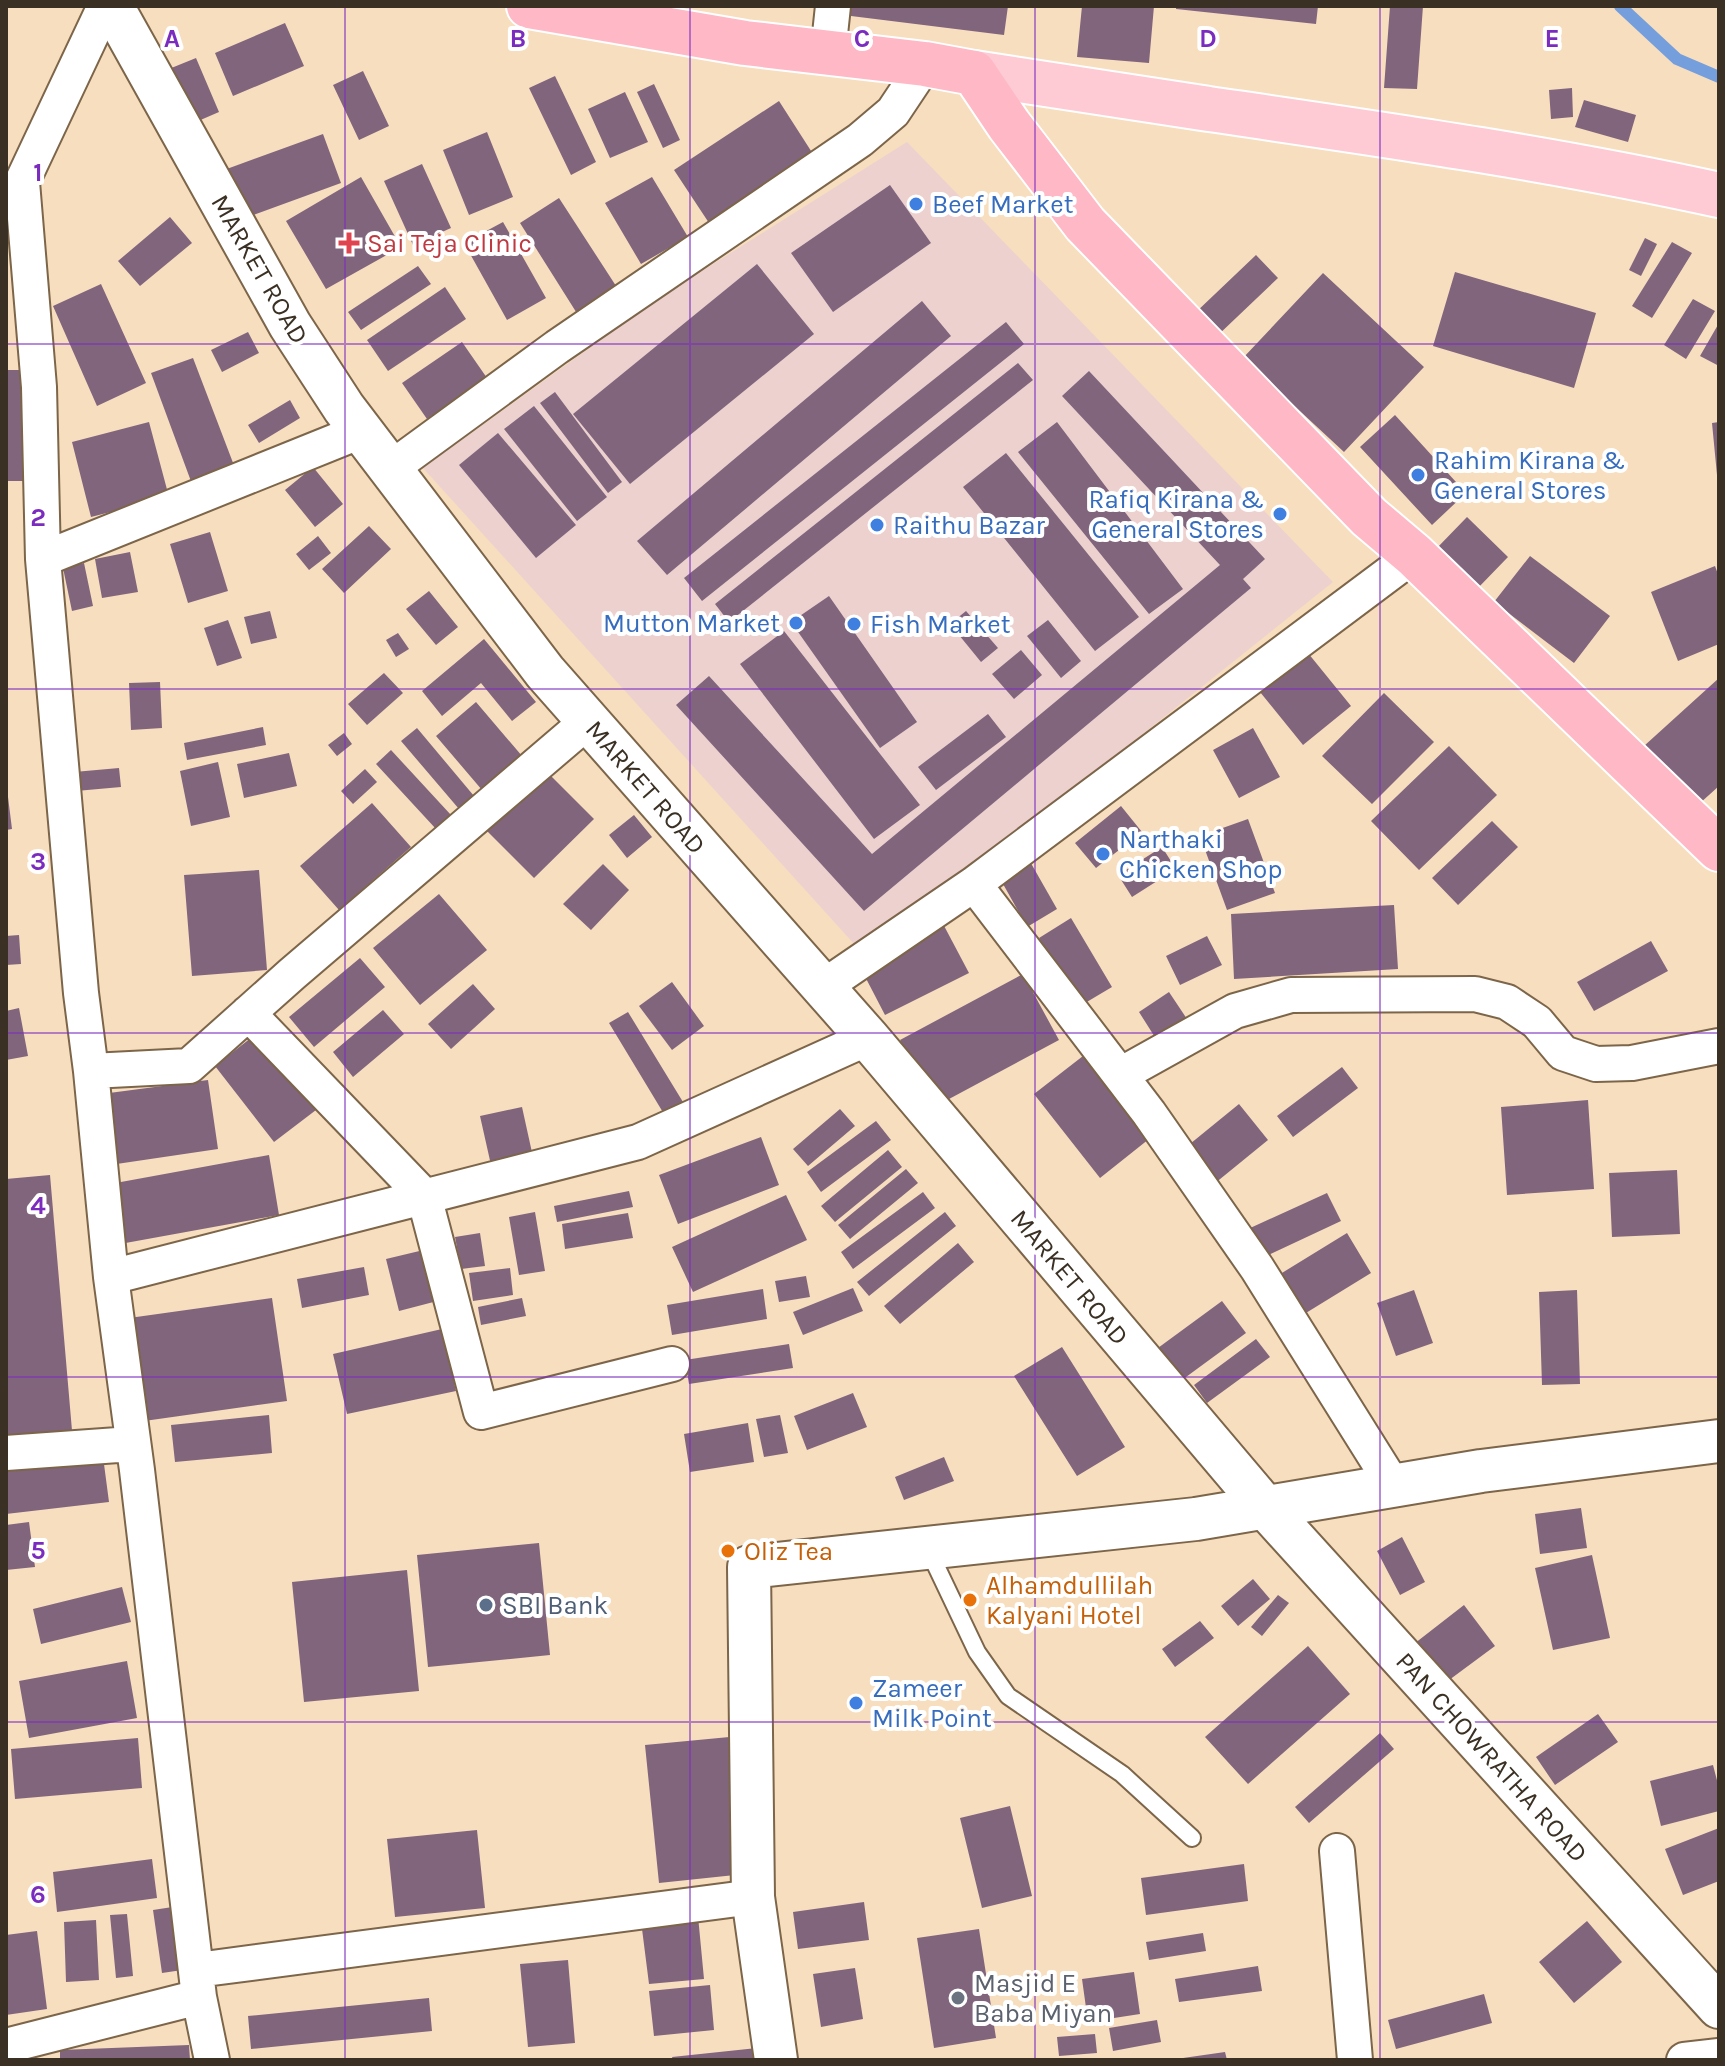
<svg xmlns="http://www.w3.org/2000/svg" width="1725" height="2066" font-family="Karla,sans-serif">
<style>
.commercial{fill:#ecd1cf}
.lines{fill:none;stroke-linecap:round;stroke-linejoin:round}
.stream{stroke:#759edc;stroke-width:12}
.building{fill:#81657d}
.service-casing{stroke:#7c6549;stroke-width:20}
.minor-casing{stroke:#7c6549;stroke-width:38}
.tertiary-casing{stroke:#7c6549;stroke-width:46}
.primary-casing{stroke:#fff;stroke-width:48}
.trunk-casing{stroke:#fff;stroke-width:48}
.service{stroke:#fff;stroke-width:16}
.minor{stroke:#fff;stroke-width:34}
.tertiary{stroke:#fff;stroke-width:42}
.primary{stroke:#fecad4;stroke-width:44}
.trunk{stroke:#feb8c6;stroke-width:44}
.grid{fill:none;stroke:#7b2cbf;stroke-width:2;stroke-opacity:0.55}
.shop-dot{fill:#3f7fe0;stroke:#fff;stroke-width:3}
.health-dot{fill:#e0444e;stroke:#fff;stroke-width:3}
.food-dot{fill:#e8710a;stroke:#fff;stroke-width:3}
.service-dot{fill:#5c6f8a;stroke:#fff;stroke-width:3}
.worship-dot{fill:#6b7280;stroke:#fff;stroke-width:3}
.labels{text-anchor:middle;stroke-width:8;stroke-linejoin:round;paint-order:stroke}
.shop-label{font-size:26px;fill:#366cbe;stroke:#fff;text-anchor:start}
.health-label{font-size:26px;fill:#be3a42;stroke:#fff;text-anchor:start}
.street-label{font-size:26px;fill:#3a3024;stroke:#fff}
.food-label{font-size:26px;fill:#c56008;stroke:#fff;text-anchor:start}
.service-label{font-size:26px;fill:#4e5e75;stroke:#fff;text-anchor:start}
.worship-label{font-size:26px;fill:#5b616d;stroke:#fff;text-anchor:start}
.grid-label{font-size:26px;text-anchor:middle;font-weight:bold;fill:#7b2cbf;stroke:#fff;stroke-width:8;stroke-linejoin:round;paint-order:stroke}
</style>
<rect width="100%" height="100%" fill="#f7debf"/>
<path class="commercial" d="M907 142 1333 582 865 956 423 468 656 300Z"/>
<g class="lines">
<path class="stream" d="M1620 6 1677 59 1719 77"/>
</g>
<path class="building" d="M844 6H1008L1004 35 843 15Z
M1082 6H1154L1149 63 1077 57Z
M1176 6H1318L1316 24 1176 9Z
M1390 6H1423L1417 89 1384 88Z
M285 23 304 66 233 96 215 53Z
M196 58 219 112 182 128 159 73Z
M363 71 389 126 359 140 333 85Z
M555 76 596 162 571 175 529 88Z
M654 84 680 140 663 148 637 92Z
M1572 88 1573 117 1551 119 1549 90Z
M625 92 648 142 610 158 588 109Z
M1584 100 1636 115 1628 142 1575 127Z
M779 101 813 154 709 223 674 170Z
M487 132 513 197 469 215 443 150Z
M323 134 341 183 242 219 224 170Z
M422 164 451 228 413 245 384 181Z
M361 177 401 247 326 289 286 221Z
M652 177 688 237 641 264 605 203Z
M890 185 931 243 833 312 791 253Z
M559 198 618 289 578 315 520 223Z
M170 217 192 243 140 286 118 261Z
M503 222 546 298 507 320 464 243Z
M1645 238 1657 244 1641 276 1629 270Z
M1672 242 1692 253 1652 318 1632 306Z
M1256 255 1278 278 1216 337 1194 314Z
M757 264 814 334 630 484 573 414Z
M418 266 431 284 361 330 348 312Z
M1455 272 1596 313 1574 388 1433 346Z
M1323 273 1424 367 1344 452 1243 358Z
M101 284 146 383 97 406 53 306Z
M445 287 466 319 388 371 367 340Z
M1693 299 1715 311 1686 359 1664 345Z
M922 301 951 336 667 575 637 541Z
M1006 322 1024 344 702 601 684 578Z
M1719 323V366L1700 356Z
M248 332 259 353 222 372 211 350Z
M462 342 487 378 427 419 402 383Z
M193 358 235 468 192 484 151 373Z
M1018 363 1033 380 729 622 715 604Z
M6 370H27V481H6Z
M1089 371 1265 559 1243 579 1251 588 864 911 676 705 709 676 872 854 1220 565 1062 396Z
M555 392 622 482 608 493 540 403Z
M290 400 300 418 259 443 248 425Z
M534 406 607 497 577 521 504 429Z
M1395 415 1466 493 1432 525 1360 447Z
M149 422 169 497 91 517 72 442Z
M1057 422 1183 589 1149 614 1018 452Z
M1719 422V475H1717L1712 423Z
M498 433 576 525 536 558 459 465Z
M1006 453 1139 617 1095 651 963 487Z
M313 467 343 504 315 527 285 490Z
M1467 517 1508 557 1476 590 1435 550Z
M369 526 391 549 344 593 322 569Z
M210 532 228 591 188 603 170 544Z
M318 536 331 553 309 570 296 554Z
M130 552 138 592 102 598 95 559Z
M1530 556 1610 616 1574 663 1494 602Z
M84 563 93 606 72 611 63 568Z
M1715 566 1719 577V644L1678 661 1651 592Z
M429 591 458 627 436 645 406 609Z
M829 596 917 722 880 748 791 622Z
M270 611 277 638 251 644 244 617Z
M966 611 998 648 981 662 950 624Z
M228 620 242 658 217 666 204 628Z
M1048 620 1081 661 1061 678 1027 636Z
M784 631 920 805 874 839 740 664Z
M398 633 409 649 396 657 386 640Z
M484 639 536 702 512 721 481 683 442 716 422 691Z
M1021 650 1042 675 1014 699 992 674Z
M1308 653 1351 706 1303 745 1260 692Z
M384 673 403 693 367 725 348 704Z
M1719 678V786L1699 804 1644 746Z
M160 682 162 728 131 730 129 683Z
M1384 693 1434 742 1372 804 1322 756Z
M476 702 528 763 488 797 436 736Z
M988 714 1006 737 936 790 918 767Z
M263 727 266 745 187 760 184 743Z
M417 728 474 796 459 809 401 741Z
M1253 728 1280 777 1239 798 1213 750Z
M344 733 352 744 337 756 328 745Z
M1449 746 1497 795 1419 870 1371 821Z
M391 750 451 815 436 829 376 764Z
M289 753 297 786 244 798 237 764Z
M218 762 230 817 191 826 180 771Z
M119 768 121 787 65 792 63 773Z
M543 768 594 819 534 878 483 827Z
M365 769 377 782 353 804 341 791Z
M6 797H8L12 829 6 830Z
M372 803 411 847 339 910 300 866Z
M1121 806 1142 832 1096 868 1075 843Z
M634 815 652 837 627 858 609 835Z
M1248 819 1275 893 1227 910 1200 836Z
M1492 821 1518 847 1458 905 1432 878Z
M1162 847 1176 869 1132 897 1118 875Z
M1028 858 1057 909 1027 927 998 875Z
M603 864 629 890 591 930 563 904Z
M259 870 267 970 192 976 184 875Z
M439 894 487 950 420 1005 373 948Z
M1394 905 1398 969 1234 979 1231 914Z
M1071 918 1112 987 1080 1006 1039 938Z
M942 922 969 973 885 1015 859 965Z
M19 935 21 964 6 965V936Z
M1207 936 1222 965 1180 985 1166 956Z
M1651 941 1668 971 1594 1011 1577 982Z
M360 958 385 987 314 1047 289 1017Z
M1023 974 1059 1040 936 1106 900 1040Z
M672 982 704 1026 672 1050 639 1006Z
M473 984 495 1009 451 1049 428 1024Z
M1169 992 1189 1022 1158 1042 1139 1012Z
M19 1008 28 1056 6 1060V1011Z
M383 1010 404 1034 353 1077 333 1052Z
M628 1012 683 1102 664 1114 609 1023Z
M256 1034 316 1110 274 1142 215 1066Z
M1083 1056 1149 1139 1100 1178 1034 1094Z
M1342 1067 1358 1088 1293 1137 1277 1116Z
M208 1080 218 1149 103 1166 94 1095Z
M1588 1100 1594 1189 1507 1195 1501 1107Z
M1239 1104 1268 1140 1214 1184 1185 1148Z
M522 1107 533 1157 491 1165 480 1116Z
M840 1109 855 1126 808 1166 793 1149Z
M876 1121 891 1140 821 1192 807 1172Z
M761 1137 779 1185 678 1224 659 1175Z
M888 1150 902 1167 835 1222 821 1206Z
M269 1155 279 1215 120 1244 110 1184Z
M906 1169 918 1183 850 1239 838 1225Z
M1677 1170 1680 1234 1612 1237 1609 1173Z
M50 1175 73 1442 6 1447V1179Z
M629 1191 633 1207 557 1222 554 1206Z
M923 1192 935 1208 853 1269 841 1252Z
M1327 1193 1341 1221 1262 1258 1248 1229Z
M786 1195 807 1240 693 1292 672 1247Z
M535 1212 545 1271 519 1275 509 1217Z
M945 1212 956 1226 869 1296 857 1282Z
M628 1213 633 1238 565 1249 562 1224Z
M480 1233 485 1266 461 1269 455 1237Z
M1347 1233 1371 1273 1301 1316 1277 1276Z
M958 1243 974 1262 900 1324 884 1306Z
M432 1248 445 1299 399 1311 386 1259Z
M364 1267 369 1295 302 1308 297 1279Z
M510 1268 513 1295 473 1301 469 1273Z
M806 1276 810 1297 779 1302 775 1281Z
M853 1288 863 1311 803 1335 793 1312Z
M763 1289 767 1319 672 1335 667 1305Z
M1414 1290 1433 1343 1396 1356 1377 1303Z
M1577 1290 1580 1384 1542 1385 1539 1292Z
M272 1298 287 1401 137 1422 122 1319Z
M522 1298 526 1316 481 1325 478 1307Z
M1222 1301 1246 1333 1171 1388 1147 1356Z
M442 1329 456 1391 347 1414 333 1354Z
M1256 1339 1270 1357 1207 1403 1194 1385Z
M789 1344 793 1368 689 1384 685 1360Z
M1062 1347 1125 1447 1077 1476 1014 1376Z
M853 1393 867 1427 807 1450 794 1416Z
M269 1415 272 1453 175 1462 171 1425Z
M780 1415 788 1453 764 1457 756 1419Z
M748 1423 754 1462 690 1472 684 1434Z
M102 1449 109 1502 6 1514V1461Z
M944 1457 954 1481 904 1500 895 1477Z
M1581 1508 1587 1548 1540 1554 1535 1514Z
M29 1522 35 1567 6 1570V1525Z
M1402 1537 1425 1582 1400 1595 1377 1551Z
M539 1543 550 1655 428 1667 417 1555Z
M1592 1555 1610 1638 1553 1650 1535 1568Z
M407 1570 419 1691 304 1702 292 1582Z
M1253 1579 1270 1599 1238 1626 1221 1606Z
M122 1587 131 1622 41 1644 33 1609Z
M1278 1595 1289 1603 1262 1636 1251 1627Z
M1464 1605 1495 1646 1441 1686 1410 1647Z
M1200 1621 1214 1638 1175 1667 1162 1649Z
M1308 1646 1350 1694 1248 1784 1205 1737Z
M127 1661 137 1718 29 1738 19 1681Z
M1598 1714 1618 1742 1555 1785 1536 1757Z
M1380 1733 1394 1749 1309 1823 1295 1807Z
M740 1736 754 1873 659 1883 645 1745Z
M138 1738 142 1788 15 1799 11 1749Z
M1713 1765 1719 1788V1811L1661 1826 1650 1781Z
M1010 1806 1032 1896 982 1908 960 1818Z
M1719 1828V1881L1683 1895 1665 1849Z
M477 1830 485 1908 395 1917 387 1839Z
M152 1859 157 1898 57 1912 53 1872Z
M1244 1864 1248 1901 1146 1915 1141 1878Z
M864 1902 869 1940 798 1949 793 1912Z
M179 1906 189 1969 162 1973 153 1910Z
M127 1914 133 1976 116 1978 110 1915Z
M698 1916 704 1979 649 1984 641 1921Z
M96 1920 99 1980 66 1982 64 1922Z
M1587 1921 1622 1962 1574 2003 1539 1962Z
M979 1929 996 2038 934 2048 917 1938Z
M37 1931 47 2009 6 2015V1935Z
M1203 1933 1206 1951 1149 1960 1146 1942Z
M568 1960 575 2043 528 2047 520 1964Z
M1258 1966 1262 1991 1179 2002 1175 1979Z
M855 1968 863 2019 821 2027 813 1974Z
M1134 1972 1140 2014 1088 2022 1082 1979Z
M710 1985 714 2030 654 2036 649 1991Z
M1484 1994 1492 2023 1396 2049 1388 2020Z
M429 1998 432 2031 251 2049 248 2016Z
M1157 2020 1161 2042 1113 2051 1109 2028Z
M1095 2034 1097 2053 1059 2056 1057 2037Z
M189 2045 190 2060H60V2050Z
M757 2048 758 2060H673L672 2057Z
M1225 2052 1227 2060H1183V2058Z"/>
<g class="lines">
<g class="service-casing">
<path id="service" d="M928 1549 977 1652 1008 1696 1122 1774 1192 1838"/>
</g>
<g class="minor-casing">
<path id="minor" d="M105 6 22 182 39 387 43 559 81 993 91 1071 111 1277 137 1470 199 1997 212 2060
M828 53 833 6
M390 469 557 347 860 140 893 112 925 64
M43 559 361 431
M974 884 1149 1113 1257 1268 1393 1485
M823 987 974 884 1414 555
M248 1013 424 1196 481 1412 672 1364
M91 1071 189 1066 292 974 588 721
M1120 1075 1235 1011 1291 995 1475 994 1507 1002 1537 1022 1563 1053 1596 1064 1632 1063 1719 1046
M111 1277 638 1142 868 1038
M6 1453 132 1444
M1337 1851 1355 2060
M197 1970 753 1897
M6 2046 199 1997
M1684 2060 1719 2056"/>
</g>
<g class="tertiary-casing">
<path id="tertiary" d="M112 6 290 325 344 408 545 672 868 1038 1265 1507 1719 2007
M776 2060 753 1897 749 1567 1196 1519 1481 1471 1719 1441"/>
</g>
<g class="primary-casing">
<path id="primary" d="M974 73C1053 85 1131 97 1209 109 1380 134 1550 158 1719 195"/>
</g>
<g class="trunk-casing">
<path id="trunk" d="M529 6 745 43 925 64 974 73 1009 125 1085 224 1369 517 1414 555 1719 849"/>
</g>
<use href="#service" class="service"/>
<use href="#minor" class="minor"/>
<use href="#tertiary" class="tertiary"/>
<use href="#primary" class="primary"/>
<use href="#trunk" class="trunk"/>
</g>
<path class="grid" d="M345 6V2060M690 6V2060M1035 6V2060M1380 6V2060M6 344H1719M6 689H1719M6 1033H1719M6 1377H1719M6 1722H1719"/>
<g class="shop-dot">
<circle cx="916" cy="204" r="8"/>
<circle cx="1418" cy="475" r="8"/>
<circle cx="1280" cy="514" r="8"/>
<circle cx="877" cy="525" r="8"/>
<circle cx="796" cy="623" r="8"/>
<circle cx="854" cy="624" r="8"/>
<circle cx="1103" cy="854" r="8"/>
<circle cx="856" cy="1703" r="8"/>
</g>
<path class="health-dot" d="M345 231h8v8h8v8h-8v8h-8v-8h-8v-8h8z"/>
<g class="food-dot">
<circle cx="728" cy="1551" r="8"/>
<circle cx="970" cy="1600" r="8"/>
</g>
<circle class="service-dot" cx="486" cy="1605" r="8"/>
<circle class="worship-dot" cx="958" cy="1998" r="8"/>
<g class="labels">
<g class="shop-label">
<text x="932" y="213">Beef Market</text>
<text x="1434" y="469">Rahim Kirana &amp;<tspan x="1434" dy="30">General Stores</tspan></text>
<text x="1264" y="508" text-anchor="end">Rafiq Kirana &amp;<tspan x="1264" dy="30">General Stores</tspan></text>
<text x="893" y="534">Raithu Bazar</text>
<text x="780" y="632" text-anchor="end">Mutton Market</text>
<text x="870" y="633">Fish Market</text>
<text x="1119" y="848">Narthaki<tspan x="1119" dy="30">Chicken Shop</tspan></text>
<text x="872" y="1697">Zameer<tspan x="872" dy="30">Milk Point</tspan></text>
</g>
<g class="health-label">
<text x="367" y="252">Sai Teja Clinic</text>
</g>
<g class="street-label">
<text transform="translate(260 269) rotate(60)" y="9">MARKET ROAD</text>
<text transform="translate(646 787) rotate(49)" y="9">MARKET ROAD</text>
<text transform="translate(1070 1277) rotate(50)" y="9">MARKET ROAD</text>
<text transform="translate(1492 1757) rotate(48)" y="9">PAN CHOWRATHA ROAD</text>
</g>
<g class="food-label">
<text x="744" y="1560">Oliz Tea</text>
<text x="986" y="1594">Alhamdullilah<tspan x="986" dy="30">Kalyani Hotel</tspan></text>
</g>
<g class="service-label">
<text x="502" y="1614">SBI Bank</text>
</g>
<g class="worship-label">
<text x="974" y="1992">Masjid E<tspan x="974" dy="30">Baba Miyan</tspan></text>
</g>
</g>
<g class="grid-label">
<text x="172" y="47">A</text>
<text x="518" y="47">B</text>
<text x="862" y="47">C</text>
<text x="1208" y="47">D</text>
<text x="1552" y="47">E</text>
<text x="38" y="181">1</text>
<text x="38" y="526">2</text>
<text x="38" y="870">3</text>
<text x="38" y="1214">4</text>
<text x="38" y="1559">5</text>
<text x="38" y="1903">6</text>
</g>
<rect width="1725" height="2066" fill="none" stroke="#3a3024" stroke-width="16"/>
</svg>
